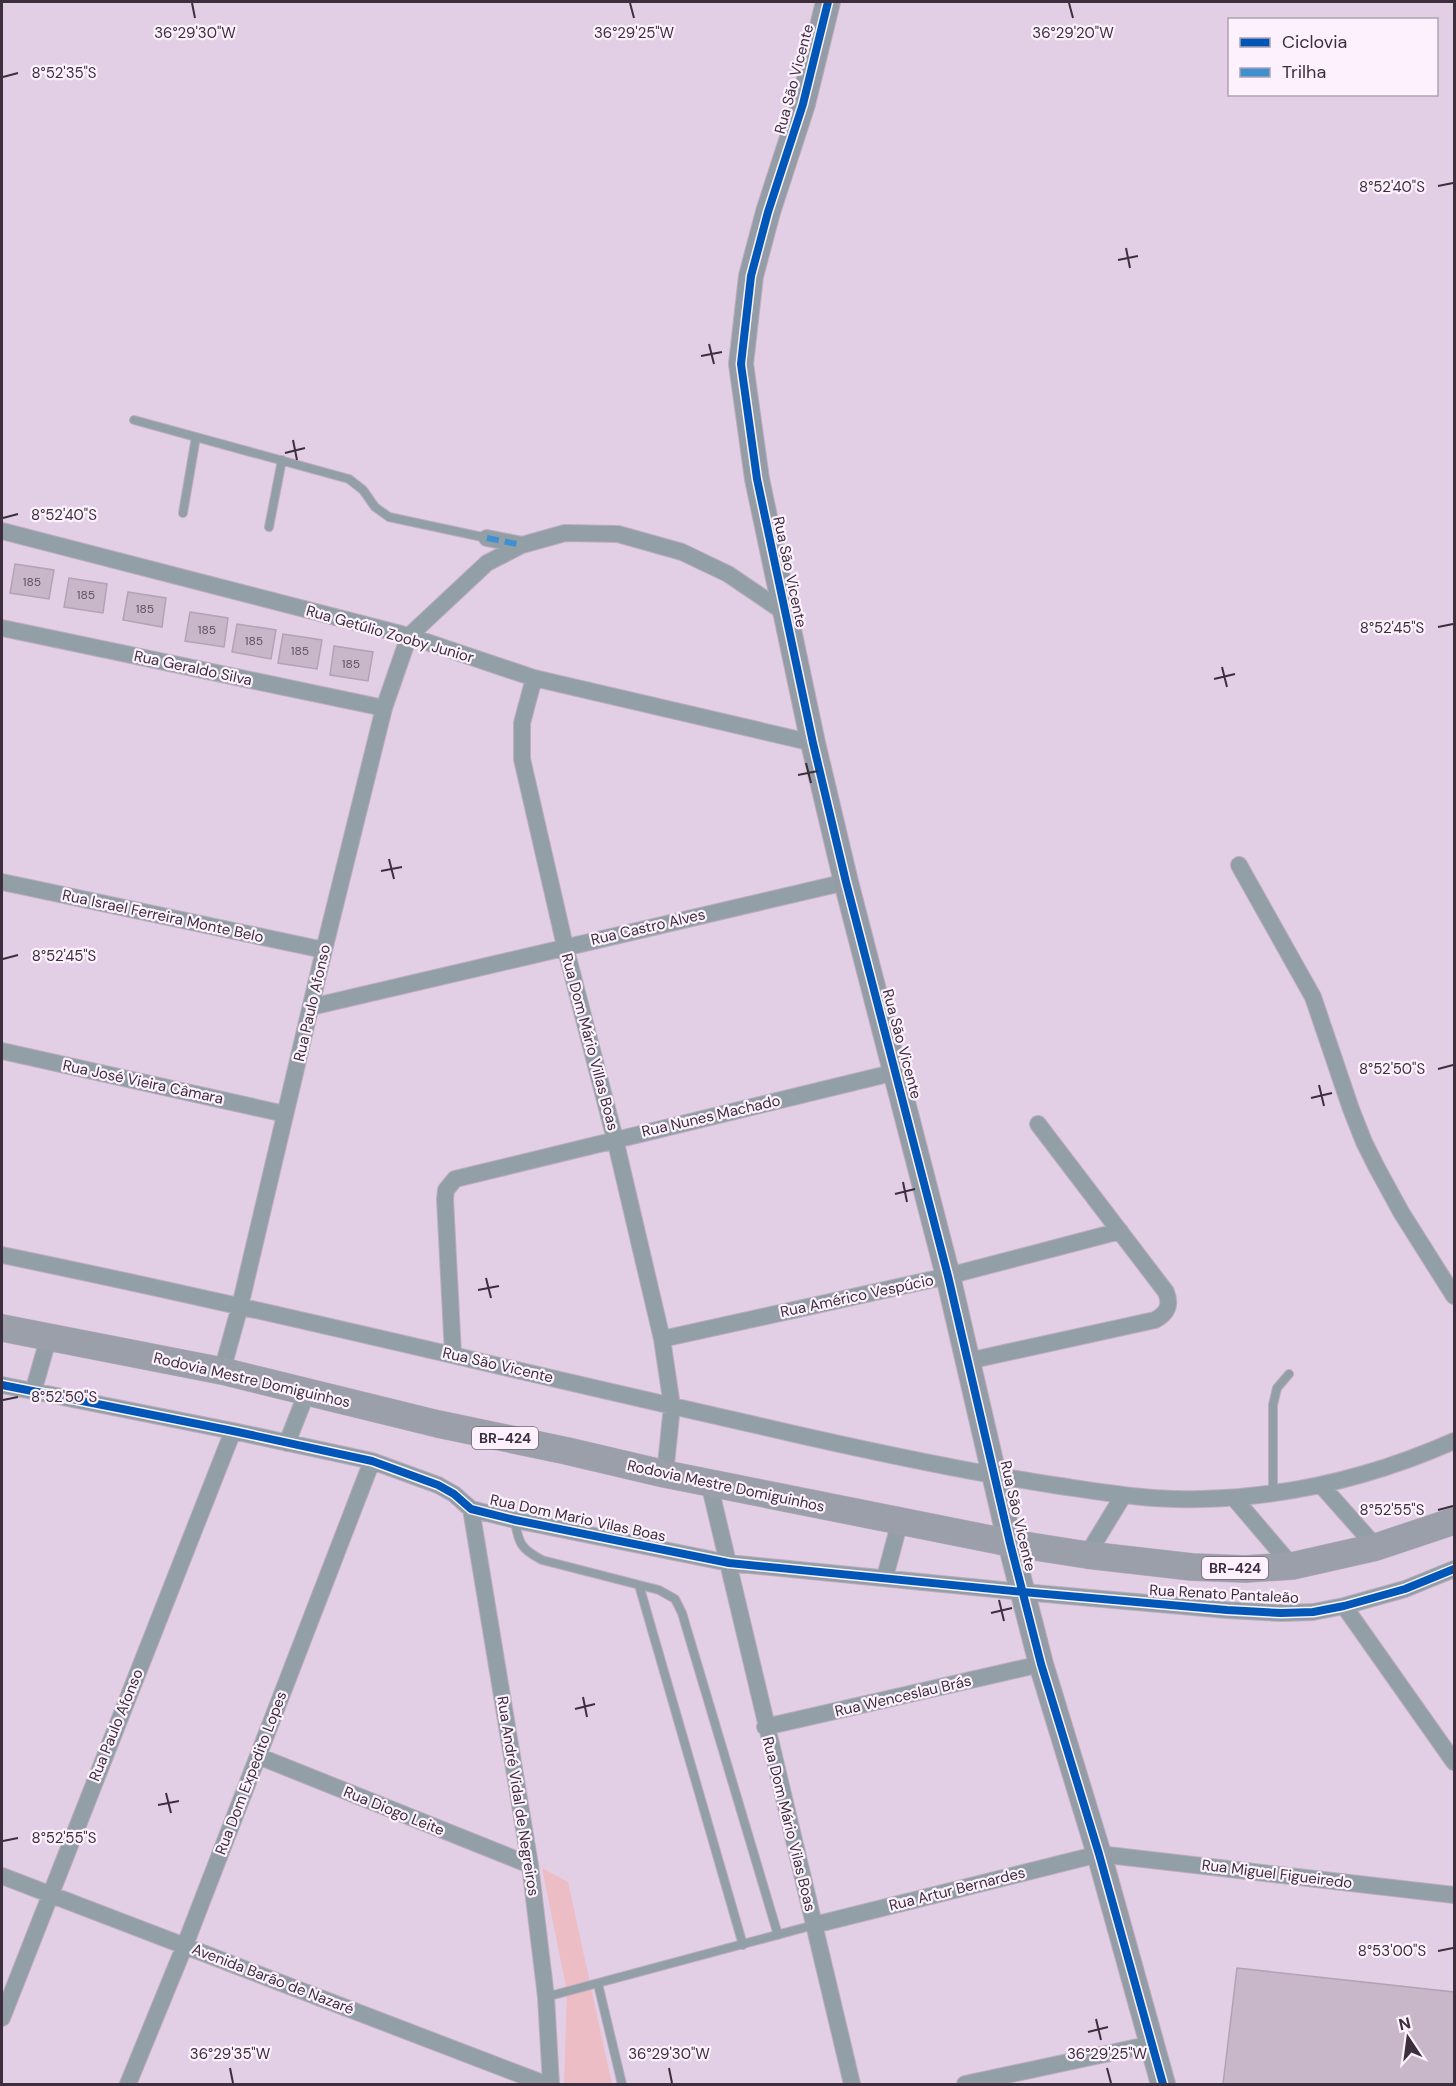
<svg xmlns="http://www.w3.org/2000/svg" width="1456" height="2086" font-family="'DM Sans',sans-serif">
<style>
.green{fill:#ecbdc5}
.building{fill:#c7b7c9;stroke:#b2a3b4;stroke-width:1.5}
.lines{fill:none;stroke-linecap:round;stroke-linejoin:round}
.lane-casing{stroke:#bdadbe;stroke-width:10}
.street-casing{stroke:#bdadbe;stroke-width:18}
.secondary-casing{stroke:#bdadbe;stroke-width:26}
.primary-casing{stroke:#bdadbe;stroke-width:28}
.lane{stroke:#939fa6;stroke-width:8}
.street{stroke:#939fa6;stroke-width:16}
.secondary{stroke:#949da6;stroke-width:24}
.primary{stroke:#9b9faa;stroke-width:27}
.quiet{stroke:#3e90d0;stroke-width:6;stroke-dasharray:12 6;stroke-linecap:butt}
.cycleway-casing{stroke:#fcf1fd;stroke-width:11}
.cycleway{stroke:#0057b8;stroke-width:8}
.ticks{fill:none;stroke:#3c2e3d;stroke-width:2}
.labels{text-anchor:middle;stroke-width:4.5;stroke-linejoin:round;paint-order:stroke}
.number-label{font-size:12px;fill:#5f5060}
.shield{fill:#fcf1fd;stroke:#766877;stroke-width:1.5}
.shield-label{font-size:14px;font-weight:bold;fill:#3c2e3d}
.street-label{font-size:15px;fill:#3c2e3d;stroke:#fcf1fd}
.ticks-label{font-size:15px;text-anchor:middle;fill:#3c2e3d;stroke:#fcf1fd;stroke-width:4.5;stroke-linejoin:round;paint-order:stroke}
</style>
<rect width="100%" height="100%" fill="#e3cfe5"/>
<path class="green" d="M542 1868 568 1882 612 2084H564L567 1992Z"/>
<path class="building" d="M15 564 54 570 49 599 10 593Z
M69 578 107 584 103 613 64 607Z
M128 592 166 598 162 627 123 620Z
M190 612 228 618 224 647 185 641Z
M237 624 276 630 271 659 232 652Z
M283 634 322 640 317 669 278 663Z
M334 646 373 652 368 681 330 675Z
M1237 1968 1454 1992V2084H1223Z"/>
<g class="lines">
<g class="lane-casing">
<path id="lane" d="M134 420 349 479 363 490 375 507 389 517 487 538
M183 513 196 437
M269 527 282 460
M1273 1492V1405L1277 1388 1289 1374
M515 1520C518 1543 521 1549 542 1560L659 1590 675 1599 682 1613 778 1935
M639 1585 743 1945
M598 1984 622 2084
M546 1997 814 1925"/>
</g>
<g class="street-casing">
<path id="street" d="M2 531 409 636 534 678 813 743
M487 538 522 545
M2 628 384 708
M534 678 522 723V759L565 946 615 1139 662 1339 672 1406 665 1474
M1239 865 1313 997 1351 1109 1364 1142 1377 1168 1401 1212 1454 1296
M2 882 324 950
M311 1007 846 882
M2 1051 285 1114
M2 1255C255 1307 507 1369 760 1426 859 1449 959 1471 1060 1486 1107 1493 1154 1501 1201 1499 1289 1497 1375 1476 1454 1441
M662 1339 948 1276 1120 1231
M453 1354 445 1199 446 1190 455 1179 896 1072
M968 1361 1155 1320C1168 1313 1171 1305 1166 1292L1038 1124
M222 1371 240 1306 324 950 384 708 409 636 487 563 522 545 565 533 618 534 682 552 728 574 784 612
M2 1385 233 1431 372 1461 438 1485 454 1494 471 1509 515 1520 729 1563 1023 1592 1227 1610 1281 1613 1313 1612 1344 1606 1405 1589 1454 1569
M33 1392 49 1336
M287 1443 307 1392
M709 1483 852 2084
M1321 1485 1376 1547
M1234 1498 1292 1566
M471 1509 530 1865 546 1997 551 2084
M1087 1555 1123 1496
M885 1577 900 1521
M1344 1606 1454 1762
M765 1727 1041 1664
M258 1756 530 1865
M2 1876 545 2084
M814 1925 1099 1854 1454 1895
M2 2018 233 1431
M128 2084 185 1945 372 1461
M965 2084 1152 2044"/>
</g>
<g class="secondary-casing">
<path id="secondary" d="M828 2 803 104 768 212 751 276 741 364 757 479 813 743 846 882 948 1276 1010 1543 1041 1664 1099 1854 1163 2084"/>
</g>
<g class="primary-casing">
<path id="primary" d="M2 1328 222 1371 438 1424 567 1451 665 1474 1010 1543 1087 1555 1192 1567 1246 1569 1292 1566 1376 1547 1454 1521"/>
</g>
<use href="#lane" class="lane"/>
<use href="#street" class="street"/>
<use href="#secondary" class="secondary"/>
<use href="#primary" class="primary"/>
<path class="quiet" d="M487 538 522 545"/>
<g class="cycleway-casing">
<path id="cycleway" d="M828 2 803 104 768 212 751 276 741 364 757 479 813 743 846 882 948 1276 1010 1543 1041 1664 1099 1854 1163 2084
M2 1385 233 1431 372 1461 438 1485 454 1494 471 1509 515 1520 729 1563 1023 1592 1227 1610 1281 1613 1313 1612 1344 1606 1405 1589 1454 1569"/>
</g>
<use href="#cycleway" class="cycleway"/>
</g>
<path class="ticks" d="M192 3 195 18M630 3 634 18M1069 3 1073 18M3 77 18 73M1438 186 1453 183M1126 248 1130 268M1118 260 1138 256M709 344 714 364M701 356 722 352M293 440 297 460M285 453 305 448M3 518 18 514M1438 627 1453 624M1222 667 1227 687M1214 679 1235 674M806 763 811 783M798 775 818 771M389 859 394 879M381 871 402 867M3 959 18 955M1438 1069 1453 1065M1319 1085 1324 1106M1311 1098 1332 1093M903 1182 907 1202M895 1194 915 1189M486 1278 491 1298M478 1290 499 1286M3 1400 18 1397M1438 1510 1453 1506M999 1600 1004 1621M991 1613 1012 1608M583 1697 587 1717M575 1709 595 1704M166 1793 171 1813M158 1805 179 1801M3 1841 18 1838M1438 1951 1453 1948M1096 2019 1101 2040M1088 2032 1108 2027M230 2068 233 2083M669 2068 672 2083M1107 2068 1111 2083"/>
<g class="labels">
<g class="number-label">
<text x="32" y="586">185</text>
<text x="86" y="599">185</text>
<text x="145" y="613">185</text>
<text x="207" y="634">185</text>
<text x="254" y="645">185</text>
<text x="300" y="655">185</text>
<text x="351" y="668">185</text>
</g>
<g class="shield">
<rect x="472" y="1427" width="66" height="22" rx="4.5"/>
<rect x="1202" y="1557" width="66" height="22" rx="4.5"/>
</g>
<g class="shield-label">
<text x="505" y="1443">BR-424</text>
<text x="1235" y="1573">BR-424</text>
</g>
<g class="street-label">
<text transform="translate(794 79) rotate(-75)" y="5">Rua São Vicente</text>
<text transform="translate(790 572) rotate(78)" y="5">Rua São Vicente</text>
<text transform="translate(390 634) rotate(16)" y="5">Rua Getúlio Zooby Junior</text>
<text transform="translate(193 668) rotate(12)" y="5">Rua Geraldo Silva</text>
<text transform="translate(163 916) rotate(12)" y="5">Rua Israel Ferreira Monte Belo</text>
<text transform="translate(648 927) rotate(-13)" y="5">Rua Castro Alves</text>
<text transform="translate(312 1003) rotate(-77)" y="5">Rua Paulo Afonso</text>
<text transform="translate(590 1042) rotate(75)" y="5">Rua Dom Mário Villas Boas</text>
<text transform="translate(902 1044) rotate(75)" y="5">Rua São Vicente</text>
<text transform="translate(143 1082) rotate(12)" y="5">Rua José Vieira Câmara</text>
<text transform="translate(711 1116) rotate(-13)" y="5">Rua Nunes Machado</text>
<text transform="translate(857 1296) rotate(-12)" y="5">Rua Américo Vespúcio</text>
<text transform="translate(498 1365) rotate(13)" y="5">Rua São Vicente</text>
<text transform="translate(252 1380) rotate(13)" y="5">Rodovia Mestre Domiguinhos</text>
<text transform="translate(726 1486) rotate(12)" y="5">Rodovia Mestre Domiguinhos</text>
<text transform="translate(1018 1516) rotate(77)" y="5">Rua São Vicente</text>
<text transform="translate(578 1518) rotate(12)" y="5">Rua Dom Mario Vilas Boas</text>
<text transform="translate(1224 1594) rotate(3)" y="5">Rua Renato Pantaleão</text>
<text transform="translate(903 1696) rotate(-13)" y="5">Rua Wenceslau Brás</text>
<text transform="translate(116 1725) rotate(-68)" y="5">Rua Paulo Afonso</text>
<text transform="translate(251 1773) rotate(-69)" y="5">Rua Dom Expedito Lopes</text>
<text transform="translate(518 1796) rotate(81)" y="5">Rua André Vidal de Negreiros</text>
<text transform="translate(394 1811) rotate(22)" y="5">Rua Diogo Leite</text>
<text transform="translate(789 1824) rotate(76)" y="5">Rua Dom Mário Vilas Boas</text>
<text transform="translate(1277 1874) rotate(7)" y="5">Rua Miguel Figueiredo</text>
<text transform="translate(957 1889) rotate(-14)" y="5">Rua Artur Bernardes</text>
<text transform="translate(273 1979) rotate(21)" y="5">Avenida Barão de Nazaré</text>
</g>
</g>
<g class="ticks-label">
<text x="195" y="38">36°29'30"W</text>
<text x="634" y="38">36°29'25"W</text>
<text x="1073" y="38">36°29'20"W</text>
<text x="64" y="78">8°52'35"S</text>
<text x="1392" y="192">8°52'40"S</text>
<text x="64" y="520">8°52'40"S</text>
<text x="1392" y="633">8°52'45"S</text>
<text x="64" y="961">8°52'45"S</text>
<text x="1392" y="1074">8°52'50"S</text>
<text x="64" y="1402">8°52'50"S</text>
<text x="1392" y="1515">8°52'55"S</text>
<text x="64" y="1843">8°52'55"S</text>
<text x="1392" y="1956">8°53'00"S</text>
<text x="230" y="2059">36°29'35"W</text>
<text x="669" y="2059">36°29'30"W</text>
<text x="1107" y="2059">36°29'25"W</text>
</g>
<rect width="1456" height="2086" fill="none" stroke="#3c2e3d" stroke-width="6"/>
<rect x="1228" y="18" width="210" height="78" fill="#fcf1fd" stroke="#afa3b0" stroke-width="1.5"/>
<rect x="1240" y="38" width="30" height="9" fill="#0057b8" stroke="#afa3b0" stroke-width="1.5"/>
<text x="1282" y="48" font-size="18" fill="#3c2e3d">Ciclovia</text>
<rect x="1240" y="68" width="30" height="9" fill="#3e90d0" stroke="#afa3b0" stroke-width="1.5"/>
<text x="1282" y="78" font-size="18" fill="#3c2e3d">Trilha</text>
<g transform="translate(1408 2038) rotate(347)" stroke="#fcf1fd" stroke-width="4.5" paint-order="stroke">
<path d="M0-4.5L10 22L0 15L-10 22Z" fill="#3c2e3d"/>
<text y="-9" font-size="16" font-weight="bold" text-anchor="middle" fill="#3c2e3d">N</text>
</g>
</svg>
